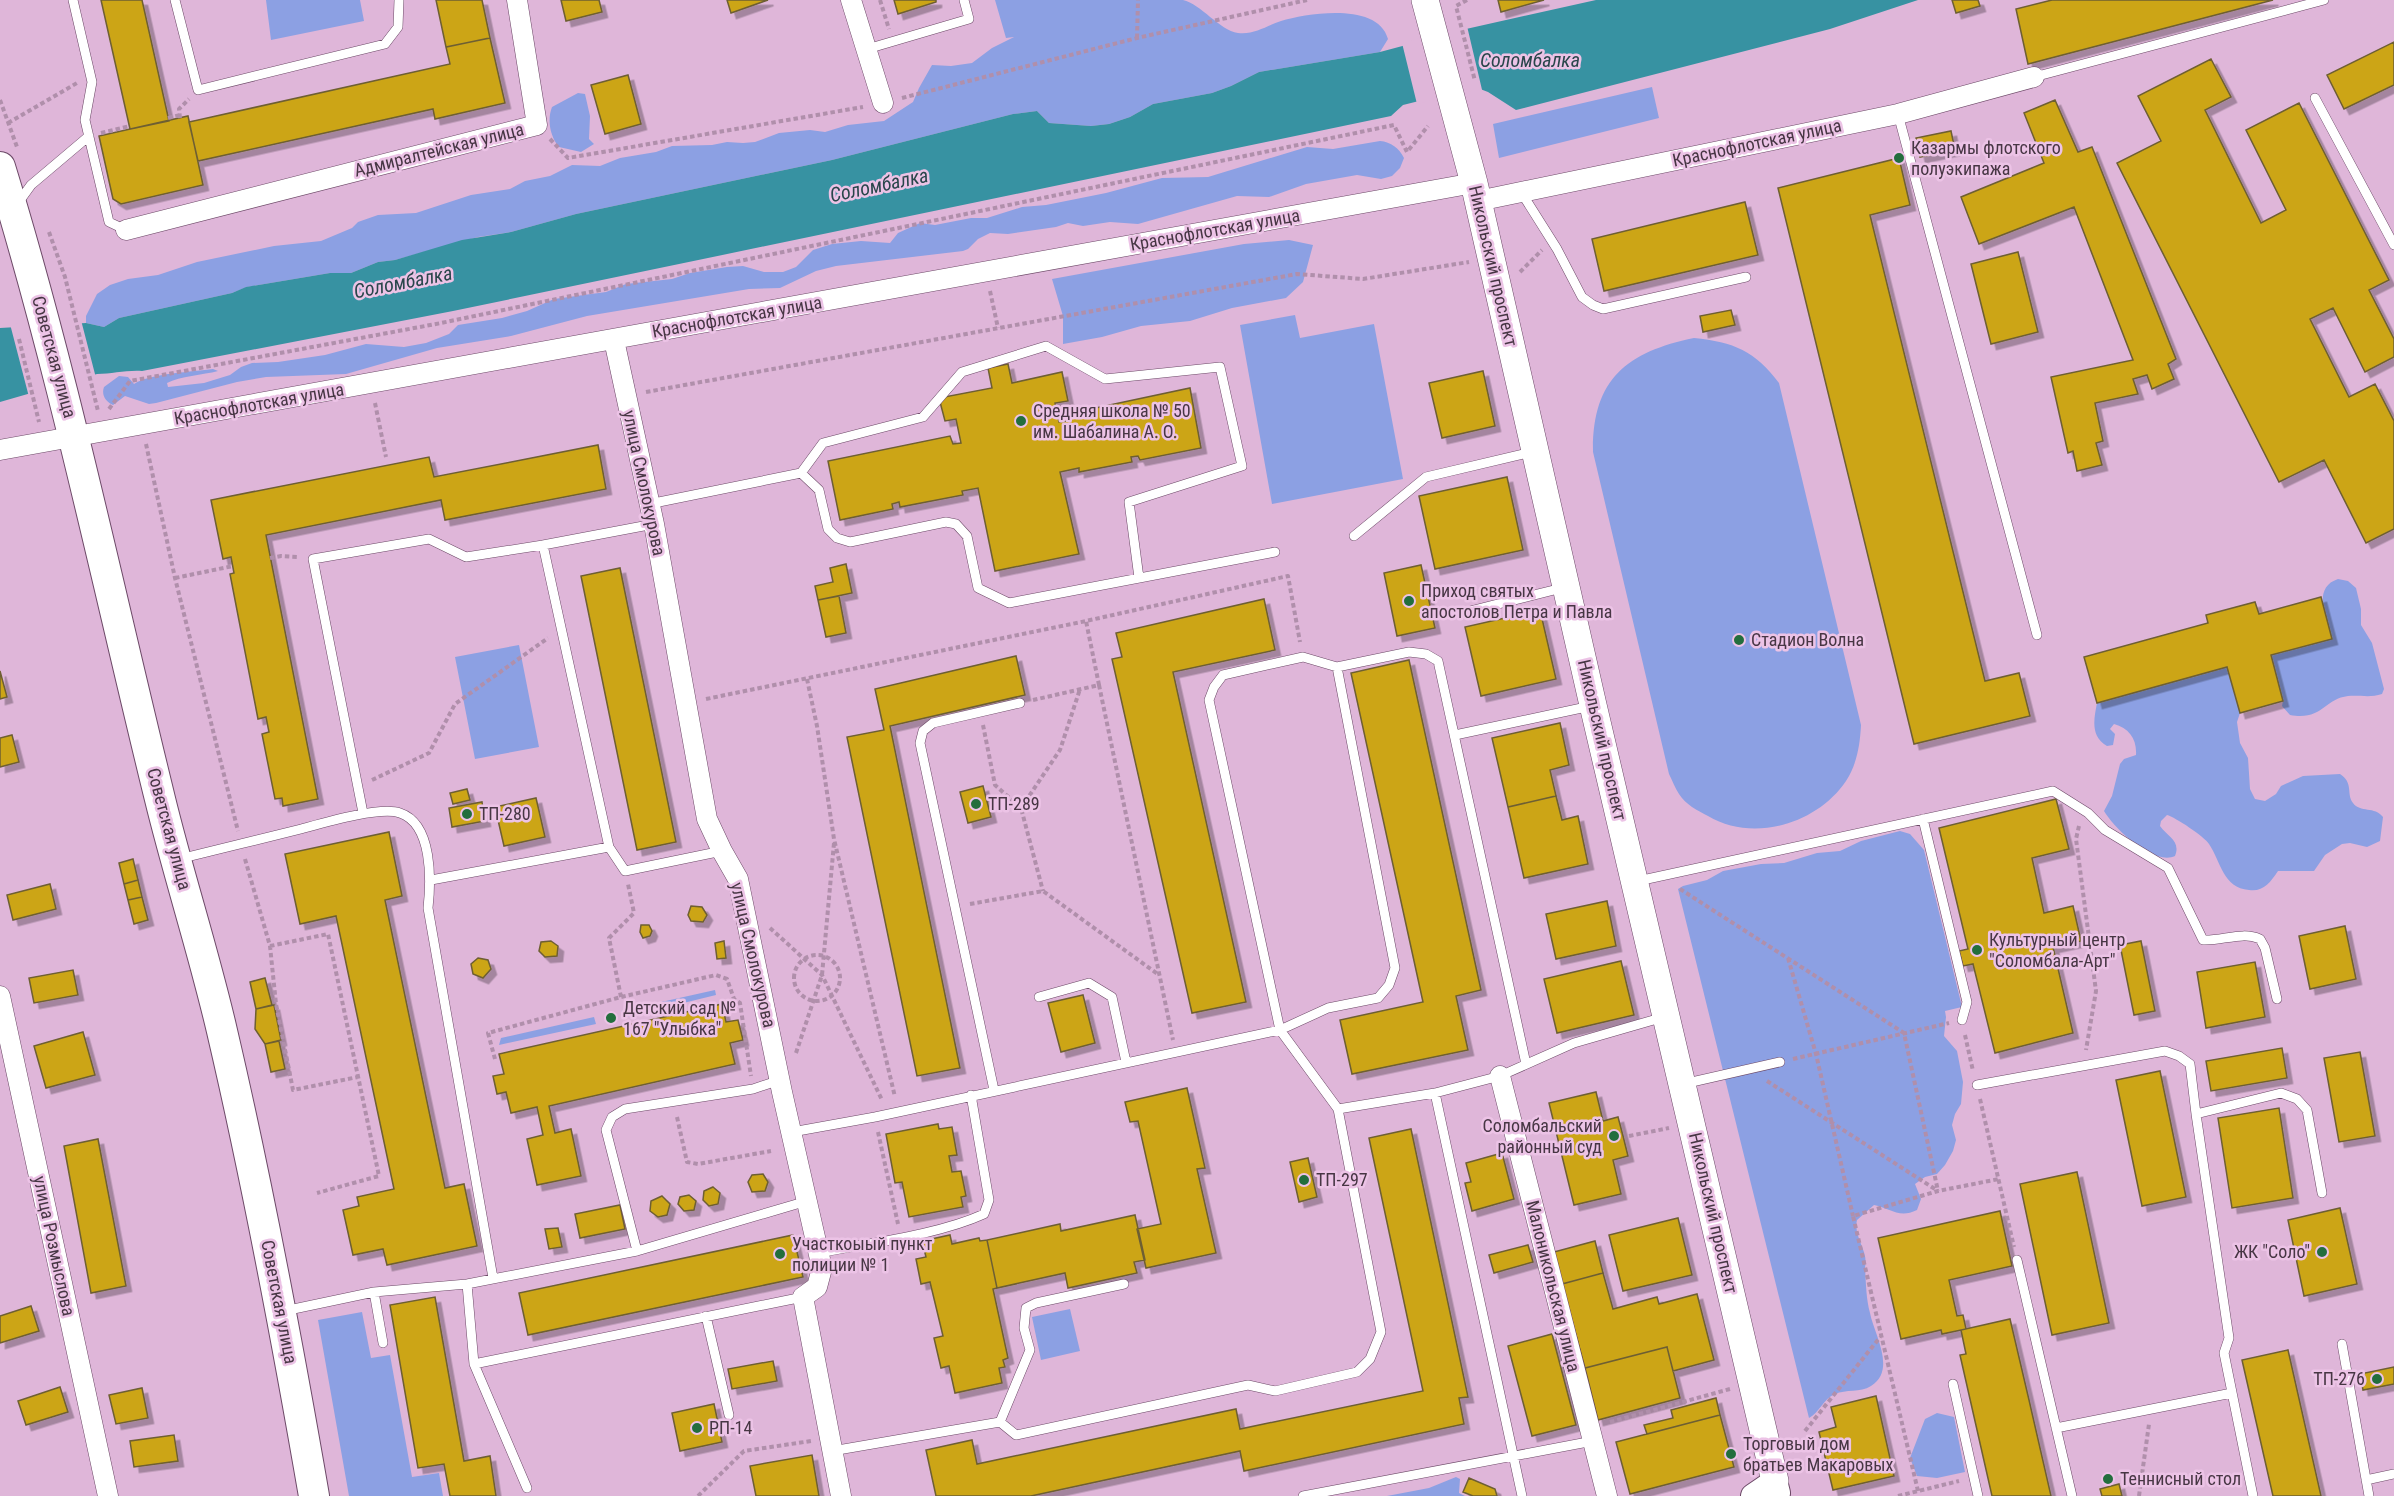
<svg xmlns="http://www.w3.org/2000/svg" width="2394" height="1496" font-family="'Roboto Condensed',sans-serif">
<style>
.green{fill:#8ca0e3}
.water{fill:#3792a2}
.pier{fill:#dfb6d9}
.building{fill:#cca518;stroke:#6e5f32;stroke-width:1.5;filter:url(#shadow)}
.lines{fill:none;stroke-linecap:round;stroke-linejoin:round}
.service-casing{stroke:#6c4967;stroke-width:10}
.minor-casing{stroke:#6c4967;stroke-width:21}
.tertiary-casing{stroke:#6c4967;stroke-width:26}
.secondary-casing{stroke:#6c4967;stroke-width:28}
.primary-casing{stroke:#6c4967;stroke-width:32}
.path{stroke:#b08fab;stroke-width:4;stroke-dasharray:4.5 3;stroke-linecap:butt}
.service{stroke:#fff;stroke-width:9}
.minor{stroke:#fff;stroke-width:20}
.tertiary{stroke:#fff;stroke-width:24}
.secondary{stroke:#fff;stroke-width:27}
.primary{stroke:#fff;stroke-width:30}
.poi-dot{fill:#236e3d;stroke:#ecc3e6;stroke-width:2}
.labels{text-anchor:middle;stroke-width:5;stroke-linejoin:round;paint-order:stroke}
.street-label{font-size:18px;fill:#473644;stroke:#ecc3e6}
.poi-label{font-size:18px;fill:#473644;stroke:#ecc3e6;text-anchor:start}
.water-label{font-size:20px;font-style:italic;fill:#29464b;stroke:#ecc3e6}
</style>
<defs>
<filter id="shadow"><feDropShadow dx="5.5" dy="5.5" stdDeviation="0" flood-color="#0004"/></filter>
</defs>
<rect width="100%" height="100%" fill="#dfb6d9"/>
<path class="green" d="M266 0H360L364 21 271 40Z
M995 0C1039 0 1084 0 1128 0 1145 0 1166 0 1183 0 1201 4 1219 30 1238 33 1254 35 1266 26 1281 21 1308 13 1378 2 1388 39L1380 52 1259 72 1231 86 1212 93 1153 104 1130 117 1109 124 1091 126 1049 123 1037 111 1013 114 832 160 576 214 511 232 478 237 395 260 378 262 351 273H330L247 287 232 293 119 318 104 327 86 323V316L97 294 110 285 128 279 158 275 197 262 274 246 321 241 352 228 358 222 378 215 416 213 471 195 510 189 525 181 550 176 572 165 600 166 620 158 656 152 672 146 712 145 727 142 743 143 755 142 779 133 810 130 825 132 848 125 884 121 913 102 919 88 932 65 951 66 972 63 992 48 1014 37 1006 38Z
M1652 87 1659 118 1499 158 1493 124Z
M578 93 585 94 590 116 589 139 594 144 581 152 559 147C550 136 547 120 552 107Z
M1380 141C1391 142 1399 148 1404 158L1400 168 1392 176 1381 179 1357 175 1306 184 1269 197 1237 196 1138 224 1110 222 1083 226 1068 223 1056 227 1008 234 990 233 978 239 968 249 963 251 836 266 816 271 780 288 749 289 587 316 511 336 437 348 346 374 266 377 237 382 156 403 149 404 125 396 113 405C106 402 101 395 104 387L119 376 128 377 134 384C151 373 193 372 213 369L218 371C203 375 180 376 167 383L168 387 204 383 230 375 241 367 252 363 278 362 325 355 366 344 404 347 426 343 449 334 458 325 502 318 527 311 554 299 606 292 626 284 672 279 690 273 727 267 743 266 764 272H783L796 267 813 250 832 244 861 241 890 243 898 233 920 223 935 225 971 218H987L1022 207 1046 205 1106 193 1162 178 1208 177 1307 147 1333 149Z
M1289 240 1313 245 1303 282 1286 298 1232 308 1190 321 1141 326 1102 337 1063 344V316L1052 279 1244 244Z
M1295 315 1300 338 1374 324 1403 479 1272 504 1240 325Z
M1694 338C1734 342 1755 351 1779 383L1861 725C1860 745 1857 764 1846 781 1817 824 1753 843 1708 816 1698 811 1685 804 1679 794 1675 788 1672 780 1669 774L1593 452C1592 380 1626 352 1694 338Z
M2338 579 2348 581 2356 588 2361 609V625L2372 643 2384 689 2382 694C2370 698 2361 695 2348 696 2324 699 2322 721 2290 715L2282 706 2283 701 2271 655 2332 639C2327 619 2311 588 2338 579Z
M519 645 539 747 475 759 455 657Z
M2227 667 2240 713 2237 722 2240 743 2248 758 2250 789 2255 799 2265 801 2276 794 2281 786 2303 776 2340 774C2354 783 2346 794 2353 803 2360 813 2375 806 2383 817L2380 841 2367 847 2350 843 2342 844 2325 855 2314 871H2278C2270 883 2263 892 2249 890 2223 888 2221 862 2209 844 2205 837 2175 817 2167 815L2161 821 2160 826C2168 837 2181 841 2175 856 2153 866 2114 828 2104 811L2112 796 2120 764 2124 759 2136 755C2137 739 2129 728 2114 724L2110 729 2115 734 2113 745 2107 746C2090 736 2094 719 2097 703Z
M1900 831 1910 834 1924 850 1962 1007 1945 1011 1946 1017 1944 1036 1957 1051 1963 1082 1961 1104 1955 1114 1952 1125 1956 1140 1953 1151 1945 1165 1937 1174 1925 1177 1915 1184 1921 1199 1917 1210C1899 1219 1890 1208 1874 1205L1857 1220C1853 1237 1869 1251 1865 1267 1866 1283 1866 1298 1870 1313 1874 1334 1897 1370 1871 1386 1860 1393 1846 1389 1835 1394 1823 1399 1820 1412 1809 1418L1678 889 1683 886 1707 880 1723 871 1761 864 1784 863 1817 853 1840 851 1861 841Z
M715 990 716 995 622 1018 621 1011Z
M594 1017 596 1024 499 1045 501 1038Z
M1070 1309 1080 1351 1041 1360 1032 1317Z
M362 1312 371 1358 390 1355 412 1477 439 1473 443 1496H349L318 1320Z
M1937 1413 1954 1417 1965 1472 1937 1478 1917 1476 1910 1458 1925 1419Z
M1456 1477 1460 1479 1459 1493 1465 1496H1387L1429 1488Z"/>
<path class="water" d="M1596 0H1918L1830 29 1516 110 1488 92 1475 87 1403 105 1391 116 453 311 142 371C126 370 112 374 97 374L0 402V328L86 323 104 327 119 318 232 293 246 287 330 273H351L378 262 395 260 462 240 511 232 576 214 832 160 1013 114 1037 111 1049 123 1091 126 1109 124 1130 117 1153 104 1212 93 1231 86 1259 72 1380 52 1466 29Z"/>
<path class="pier" d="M1467 26 1483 94 1475 90 1417 104 1402 43Z
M81 320 96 378 29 397 10 324Z"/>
<path class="building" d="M101 0H142L169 121 130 129Z
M436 0H482L490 38 446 47Z
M561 0H599L602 12 566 21Z
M727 0H768L731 13Z
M894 0H936V2L898 14Z
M1498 0H1544L1501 12Z
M1952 0H1978L1980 6 1956 13Z
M2052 0H2273L2028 64 2016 9Z
M490 38 505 103 435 119 433 109 198 161 189 122 450 64 446 47Z
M2394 42V85L2344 109 2327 75Z
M2211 59 2231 97 2205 110 2261 223 2286 210 2246 130 2299 103 2389 280 2369 290 2394 339V357L2365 372 2333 308 2310 319 2349 397 2375 384 2394 421V529L2366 543 2324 460 2279 482 2117 163 2161 141 2138 96Z
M628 75 641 124 605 134 591 85Z
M2055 100 2078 152 2092 147 2176 359 2168 364 2174 379 2152 389 2147 375 2133 379 2138 394 2095 403 2103 441 2096 443 2102 465 2077 471 2073 451 2068 453 2051 377 2133 360 2074 207 1979 244 1961 197 2044 163 2024 113Z
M188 116 203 185 121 204 113 199 99 136Z
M1951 131 1955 150 1920 157 1916 138Z
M1899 158 1910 205 1870 215 1985 681 2019 673 2030 716 1914 744 1778 188Z
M1745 202 1758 255 1604 291 1592 239Z
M2018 252 2038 332 1991 344 1971 264Z
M1731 310 1735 325 1703 332 1700 316Z
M1008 364 1012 383 1062 372 1068 401 1055 403 1059 422 1068 421 1067 414 1190 388 1201 448 1140 460 1138 456 1131 457 1132 462 1079 472V468L1060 472 1079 554 995 571 978 488 962 491 963 495 900 507 899 502 892 504 893 509 840 520 828 461 950 436 953 444 961 443 956 419 945 421 939 398 992 388 988 368Z
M1483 371 1495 426 1442 438 1429 383Z
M598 445 606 489 445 520 441 500 266 535 318 799 283 806 282 798 275 799 262 734 269 732 266 717 258 719 230 574 234 573 231 557 223 559 211 500 429 457 434 477Z
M1507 477 1523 550 1435 569 1419 496Z
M846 564 852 593 818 600 815 586 833 582 830 568Z
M1421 565 1435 628 1397 636 1384 573Z
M620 568 676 842 637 850 581 576Z
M839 596 846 633 826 637 818 600Z
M2321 597 2332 639 2271 655 2283 701 2240 713 2227 667 2097 703 2084 657 2208 623 2206 615 2255 602 2259 614Z
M1264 599 1275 650 1173 672 1246 1002 1192 1013 1112 659 1122 657 1116 633Z
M1540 610 1556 679 1481 696 1465 627Z
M1016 656 1025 695 890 726 960 1068 917 1076 847 737 884 730 875 689Z
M1409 660 1481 990 1456 996 1468 1050 1352 1074 1340 1020 1423 1002 1351 673Z
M0 671 7 697 0 699Z
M1560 723 1569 765 1550 770 1556 796 1508 807 1492 738Z
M12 735 19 762 0 767V738Z
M983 786 991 817 968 823 960 792Z
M467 789 470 800 453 804 450 793Z
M1556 796 1562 820 1578 816 1588 864 1524 878 1508 807Z
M536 798 545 837 504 846 495 807Z
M2056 799 2069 849 2032 858 2044 913 2073 906 2081 941 2053 947 2073 1033 1995 1053 1973 964 1963 966 1959 951 1968 949 1939 828Z
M482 802 485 821 452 827 449 808Z
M389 832 402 896 385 900 445 1188 464 1184 477 1246 387 1265 383 1249 353 1255 343 1210 359 1206 357 1197 394 1189 336 916 300 924 285 854Z
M133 859 138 880 124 884 119 863Z
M138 880 142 897 128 900 124 884Z
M50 884 56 909 13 920 7 895Z
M142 897 148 920 134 924 128 900Z
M1607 901 1616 946 1556 959 1546 914Z
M691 906 702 907 707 915 703 922 691 921 688 915Z
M641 925H649L652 931 650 936 643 938 640 932Z
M2345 926 2356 979 2310 989 2299 936Z
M551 941 558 946 557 956 545 957 539 951 541 942Z
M724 941 726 958 717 959 715 943Z
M2141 941 2155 1011 2134 1015 2120 945Z
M478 958 488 960 491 969 483 978 473 974 471 964Z
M1621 961 1634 1015 1557 1033 1544 979Z
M2255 962 2265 1017 2206 1028 2197 972Z
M73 970 78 995 34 1003 29 978Z
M265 978 272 1005 256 1009 250 982Z
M1083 995 1095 1043 1061 1052 1048 1003Z
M722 1004 726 1022 738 1020 743 1040 730 1043 735 1064 549 1106 555 1133 571 1129 581 1176 537 1185 527 1139 543 1135 537 1107 511 1113 506 1092 497 1094 493 1076 504 1074 499 1054Z
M274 1005 281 1040 265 1044 255 1029 256 1009Z
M83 1032 95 1075 46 1088 34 1046Z
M279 1041 285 1069 271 1072 265 1044Z
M2282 1048 2287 1078 2211 1091 2206 1061Z
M2360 1052 2375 1136 2339 1142 2324 1058Z
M2160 1071 2186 1197 2142 1206 2116 1080Z
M1187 1088 1205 1168 1197 1169 1216 1253 1146 1268 1137 1229 1161 1224 1138 1121 1130 1122 1125 1102Z
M1596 1092 1603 1121 1618 1117 1623 1136 1628 1156 1613 1160 1621 1194 1574 1205 1549 1103Z
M2279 1108 2293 1198 2232 1208 2218 1118Z
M938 1124 939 1129 952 1127 957 1155 949 1156 952 1172 961 1171 966 1196 961 1197 963 1207 909 1217 902 1182 895 1183 886 1134Z
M1411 1129 1468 1397 1459 1398 1464 1424 1244 1471 1240 1451 1031 1496H936L926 1450 972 1440 977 1464 1236 1409 1240 1429 1423 1391 1369 1138Z
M98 1139 126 1286 91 1293 64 1146Z
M1502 1153 1514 1199 1472 1211 1465 1183 1471 1182 1466 1163Z
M1308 1158 1317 1197 1299 1202 1290 1162Z
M2077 1172 2109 1323 2052 1335 2020 1184Z
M763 1174 768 1182 765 1191 752 1192 748 1182 752 1175Z
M713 1187 720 1193 718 1204 709 1206 703 1200 704 1191Z
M689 1195 696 1201 694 1210 684 1211 678 1204 680 1197Z
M662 1196 670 1204 667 1215 658 1217 650 1211 651 1201Z
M620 1205 625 1229 580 1238 575 1214Z
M2340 1208 2357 1284 2304 1296 2288 1220Z
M2000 1211 2012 1266 1949 1280 1957 1316 1963 1315 1966 1329 1942 1334 1941 1330 1901 1339 1878 1238Z
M1135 1215 1145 1260 1134 1262 1137 1273 1068 1288 1065 1273 997 1288 987 1240 1060 1224 1061 1231Z
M1678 1218 1692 1275 1623 1291 1609 1235Z
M558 1228 562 1247 549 1249 545 1229Z
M793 1235 803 1277 528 1335 519 1293Z
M950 1235 952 1244 979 1238 980 1241 987 1240 997 1288 993 1289 1008 1358 1003 1360 1005 1367 999 1368 1002 1383 955 1393 949 1366 941 1368 934 1338 943 1336 930 1282 921 1284 916 1259 926 1257 922 1241Z
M1595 1241 1603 1273 1562 1284 1554 1252Z
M1528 1245 1533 1262 1494 1273 1489 1255Z
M1603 1273 1613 1309 1657 1297 1659 1304 1697 1294 1714 1360 1673 1371 1667 1347 1585 1368 1562 1284Z
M435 1297 464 1461 490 1456 496 1496H450L444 1464 418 1468 390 1305Z
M31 1306 39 1331 0 1343V1316Z
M2010 1319 2029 1400 2051 1496H1992L1960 1355 1966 1354 1961 1330Z
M1552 1334 1576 1425 1532 1436 1508 1346Z
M1667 1347 1680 1398 1598 1420 1585 1368Z
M2288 1350 2321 1496H2273L2242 1360Z
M773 1361 777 1381 732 1389 728 1369Z
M2394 1367V1384L2363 1390 2360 1374Z
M60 1387 68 1412 26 1425 18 1401Z
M142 1388 148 1418 116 1424 109 1395Z
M1876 1396 1894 1476 1833 1490 1819 1432 1836 1427 1831 1407Z
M1716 1398 1720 1415 1647 1434 1644 1425 1673 1418 1671 1410Z
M714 1404 722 1442 680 1451 672 1413Z
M1720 1415 1734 1467 1630 1494 1616 1442Z
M174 1435 178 1461 134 1467 130 1441Z
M812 1455 819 1496H756L750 1466Z
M1469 1478 1495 1489 1497 1496H1473L1463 1492Z
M2119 1484 2122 1496H2102L2100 1489Z"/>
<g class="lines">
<g class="service-casing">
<path id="service" d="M73 0 92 82 85 120 109 222 126 230
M175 0 198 90 385 44 398 27 399 0
M867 49 969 19 964 0
M2034 77 2324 0
M2315 98 2394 245
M1898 114 2037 635
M1521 192 1557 249 1582 297 1593 305 1603 309 1746 277
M18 203 31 185 89 136
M801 473 823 443 923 417 962 372 1046 346 1105 379 1220 367 1242 466 1129 502 1139 578
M649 504 801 473 819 490 828 529 837 538 850 542 946 522 956 524 967 536 978 588 1009 603 1275 552
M1354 536 1426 477 1532 452
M1466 612 1562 588
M1455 735 1591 706
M363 813 313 559 429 539 466 557 543 545
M1923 819 1967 1002 1962 1020
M609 847 543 545 654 524
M179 859C220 849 260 839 301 829 323 823 380 806 400 813 433 824 431 881 428 908L493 1278
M431 880 609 847 625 871 722 851
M1638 881 2053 791 2088 813 2105 830 2168 868 2203 940C2223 941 2242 931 2260 939L2265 948 2277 999
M1039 997 1089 983 1112 997 1126 1062
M1683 1084 1780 1062
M1977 1085 2165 1051 2179 1056 2190 1064 2196 1114
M994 1090 920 743 923 731 933 723 1020 703
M1435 1093 1522 1496
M1338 1109 1435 1093 1500 1076 1574 1043 1664 1017
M792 1132 875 1117 1280 1030 1328 1008 1378 998 1389 985 1395 968 1337 667 1409 652 1426 654 1438 661 1526 1064
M637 1251 606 1130 612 1117 625 1109 753 1089 780 1080
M818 1253C869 1243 938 1235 984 1214L989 1200 971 1095
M2017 1260 2072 1496
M467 1284 474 1364 527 1488
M374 1292 383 1343
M284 1311 374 1292 467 1284 637 1251 807 1201
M706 1316 729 1415
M2342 1344 2369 1496
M474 1364 803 1297
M1953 1384 1978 1496
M1000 1422 1030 1350 1024 1328 1026 1308 1036 1303 1124 1284
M2056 1428 2232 1393
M832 1451 1000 1422 1016 1435 1248 1385 1275 1391 1357 1372 1370 1359 1381 1332 1338 1109 1280 1030 1209 700 1214 687 1223 675 1303 657 1337 667
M2366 1480 2394 1474
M1303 1496 1593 1441
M2253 1496 2224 1353 2229 1338 2196 1114 2281 1093 2297 1099 2307 1110 2322 1193"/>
</g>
<g class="minor-casing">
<path id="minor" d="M851 0 883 103
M1478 201 1898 114 2034 77
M126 230 537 125 517 0
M614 340 654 524 707 819 722 851 738 879 782 1092 822 1268 817 1287 803 1297 841 1496
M0 450 1474 183
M0 996 108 1496
M1500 1076 1607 1496"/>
</g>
<g class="tertiary-casing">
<path id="tertiary" d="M1753 1496 1775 1481 1778 1493"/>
</g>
<g class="secondary-casing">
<path id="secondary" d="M1425 0 1474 183 1593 705 1775 1481 1771 1496"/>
</g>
<g class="primary-casing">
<path id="primary" d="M0 167C64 375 108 588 160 799 179 877 204 953 222 1031 258 1185 287 1340 314 1496"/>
</g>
<path class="path" d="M880 0 889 29
M1467 0 1456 6 1475 81
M1137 38 1138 0
M902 98 1137 38 1307 0
M0 100 17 147
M168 118 180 115
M180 118 179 109 189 99
M8 123 77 83
M101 133 130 126
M550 139 568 158 863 107
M49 232 65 277 98 411
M1520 272 1542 250
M990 291 998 328
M19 339 39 422
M646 392 1297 274 1363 279 1469 262
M375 403 386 457
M109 409 130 381 441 323 1394 125 1407 152 1428 126
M146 444 175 578 238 831
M270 558 281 556 298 557
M175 578 233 566
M807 679 817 726 834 839 895 1097
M1099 685 1173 1040
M706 699 1086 621 1288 576 1300 642
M1033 700 1099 685 1086 621
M983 725 995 785 1021 808 1043 891
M372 780 429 753 455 704 548 638
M1021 808 1060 750 1080 689
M2079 826 2076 839 2096 991 2086 1050
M245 859 270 946 276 1004 293 1090 358 1077
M1680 889 1904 1033 1938 1191
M970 904 1043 891 1159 975
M770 928 822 975 882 1100
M270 946 328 934 379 1176 317 1193
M794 978a23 23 0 1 1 46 0a23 23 0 1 1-46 0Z
M1788 958 1816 1054 1853 1216
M621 997 609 938 634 913 628 884
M1965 1035 1973 1071
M796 1053 822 975 834 843
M495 1059 488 1033 621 997 716 975 727 979 734 999 740 1003 751 1076
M1793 1059 1949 1023
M1767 1081 1938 1191
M1980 1099 2014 1247
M677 1117 687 1162 698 1164 771 1151
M878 1132 898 1224
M1629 1136 1669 1128
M1610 1422 1730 1389
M1805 1431 1881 1336
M1918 1491 1853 1216 1938 1191 1999 1179
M698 1496 744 1451 811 1441
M1898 1496 1959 1481
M2139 1496 2149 1424"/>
<use href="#service" class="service"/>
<use href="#minor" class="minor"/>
<use href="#tertiary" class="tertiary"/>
<use href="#secondary" class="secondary"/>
<use href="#primary" class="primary"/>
</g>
<g class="poi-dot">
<circle cx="1899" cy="158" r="6"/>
<circle cx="1021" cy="421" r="6"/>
<circle cx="1409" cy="601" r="6"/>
<circle cx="1739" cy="640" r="6"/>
<circle cx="976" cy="804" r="6"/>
<circle cx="467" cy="814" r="6"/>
<circle cx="1977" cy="950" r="6"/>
<circle cx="611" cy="1018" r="6"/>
<circle cx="1614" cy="1136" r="6"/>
<circle cx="1304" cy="1180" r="6"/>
<circle cx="2322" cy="1252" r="6"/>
<circle cx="780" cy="1254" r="6"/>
<circle cx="2377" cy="1379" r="6"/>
<circle cx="697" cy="1428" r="6"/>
<circle cx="1731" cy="1454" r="6"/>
<circle cx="2108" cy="1479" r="6"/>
</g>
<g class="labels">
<g class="street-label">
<text transform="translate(1757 143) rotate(-12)" y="6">Краснофлотская улица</text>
<text transform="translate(439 150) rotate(-14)" y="6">Адмиралтейская улица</text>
<text transform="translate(1215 230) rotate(-10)" y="6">Краснофлотская улица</text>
<text transform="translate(1493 266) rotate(77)" y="6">Никольский проспект</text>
<text transform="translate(737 317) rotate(-10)" y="6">Краснофлотская улица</text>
<text transform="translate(54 357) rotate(75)" y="6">Советская улица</text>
<text transform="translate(259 404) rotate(-10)" y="6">Краснофлотская улица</text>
<text transform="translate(644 483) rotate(78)" y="6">улица Смолокурова</text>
<text transform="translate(1602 740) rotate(77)" y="6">Никольский проспект</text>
<text transform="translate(169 829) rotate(75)" y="6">Советская улица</text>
<text transform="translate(753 955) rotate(77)" y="6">улица Смолокурова</text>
<text transform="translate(1713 1213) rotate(77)" y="6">Никольский проспект</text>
<text transform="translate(54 1246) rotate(78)" y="6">улица Розмыслова</text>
<text transform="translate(1553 1286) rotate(76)" y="6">Малоникольская улица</text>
<text transform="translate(279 1302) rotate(79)" y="6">Советская улица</text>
</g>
<g class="poi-label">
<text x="1911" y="154">Казармы флотского<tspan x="1911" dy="21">полуэкипажа</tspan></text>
<text x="1033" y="417">Средняя школа № 50<tspan x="1033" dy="21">им. Шабалина А. О.</tspan></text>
<text x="1421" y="597">Приход святых<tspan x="1421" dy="21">апостолов Петра и Павла</tspan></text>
<text x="1751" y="646">Стадион Волна</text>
<text x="988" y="810">ТП-289</text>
<text x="479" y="820">ТП-280</text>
<text x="1989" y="946">Культурный центр<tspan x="1989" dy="21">"Соломбала-Арт"</tspan></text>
<text x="623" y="1014">Детский сад №<tspan x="623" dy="21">167 "Улыбка"</tspan></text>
<text x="1602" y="1132" text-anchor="end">Соломбальский<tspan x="1602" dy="21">районный суд</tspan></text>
<text x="1316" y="1186">ТП-297</text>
<text x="792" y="1250">Участкоыый пункт<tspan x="792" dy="21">полиции № 1</tspan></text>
<text x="2310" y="1258" text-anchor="end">ЖК "Соло"</text>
<text x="2365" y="1385" text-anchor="end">ТП-276</text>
<text x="709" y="1434">РП-14</text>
<text x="1743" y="1450">Торговый дом<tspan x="1743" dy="21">братьев Макаровых</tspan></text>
<text x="2120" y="1485">Теннисный стол</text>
</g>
<g class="water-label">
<text x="1530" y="67">Соломбалка</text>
<text transform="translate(879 185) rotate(-12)" y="7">Соломбалка</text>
<text transform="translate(403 282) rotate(-11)" y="7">Соломбалка</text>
</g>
</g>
</svg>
